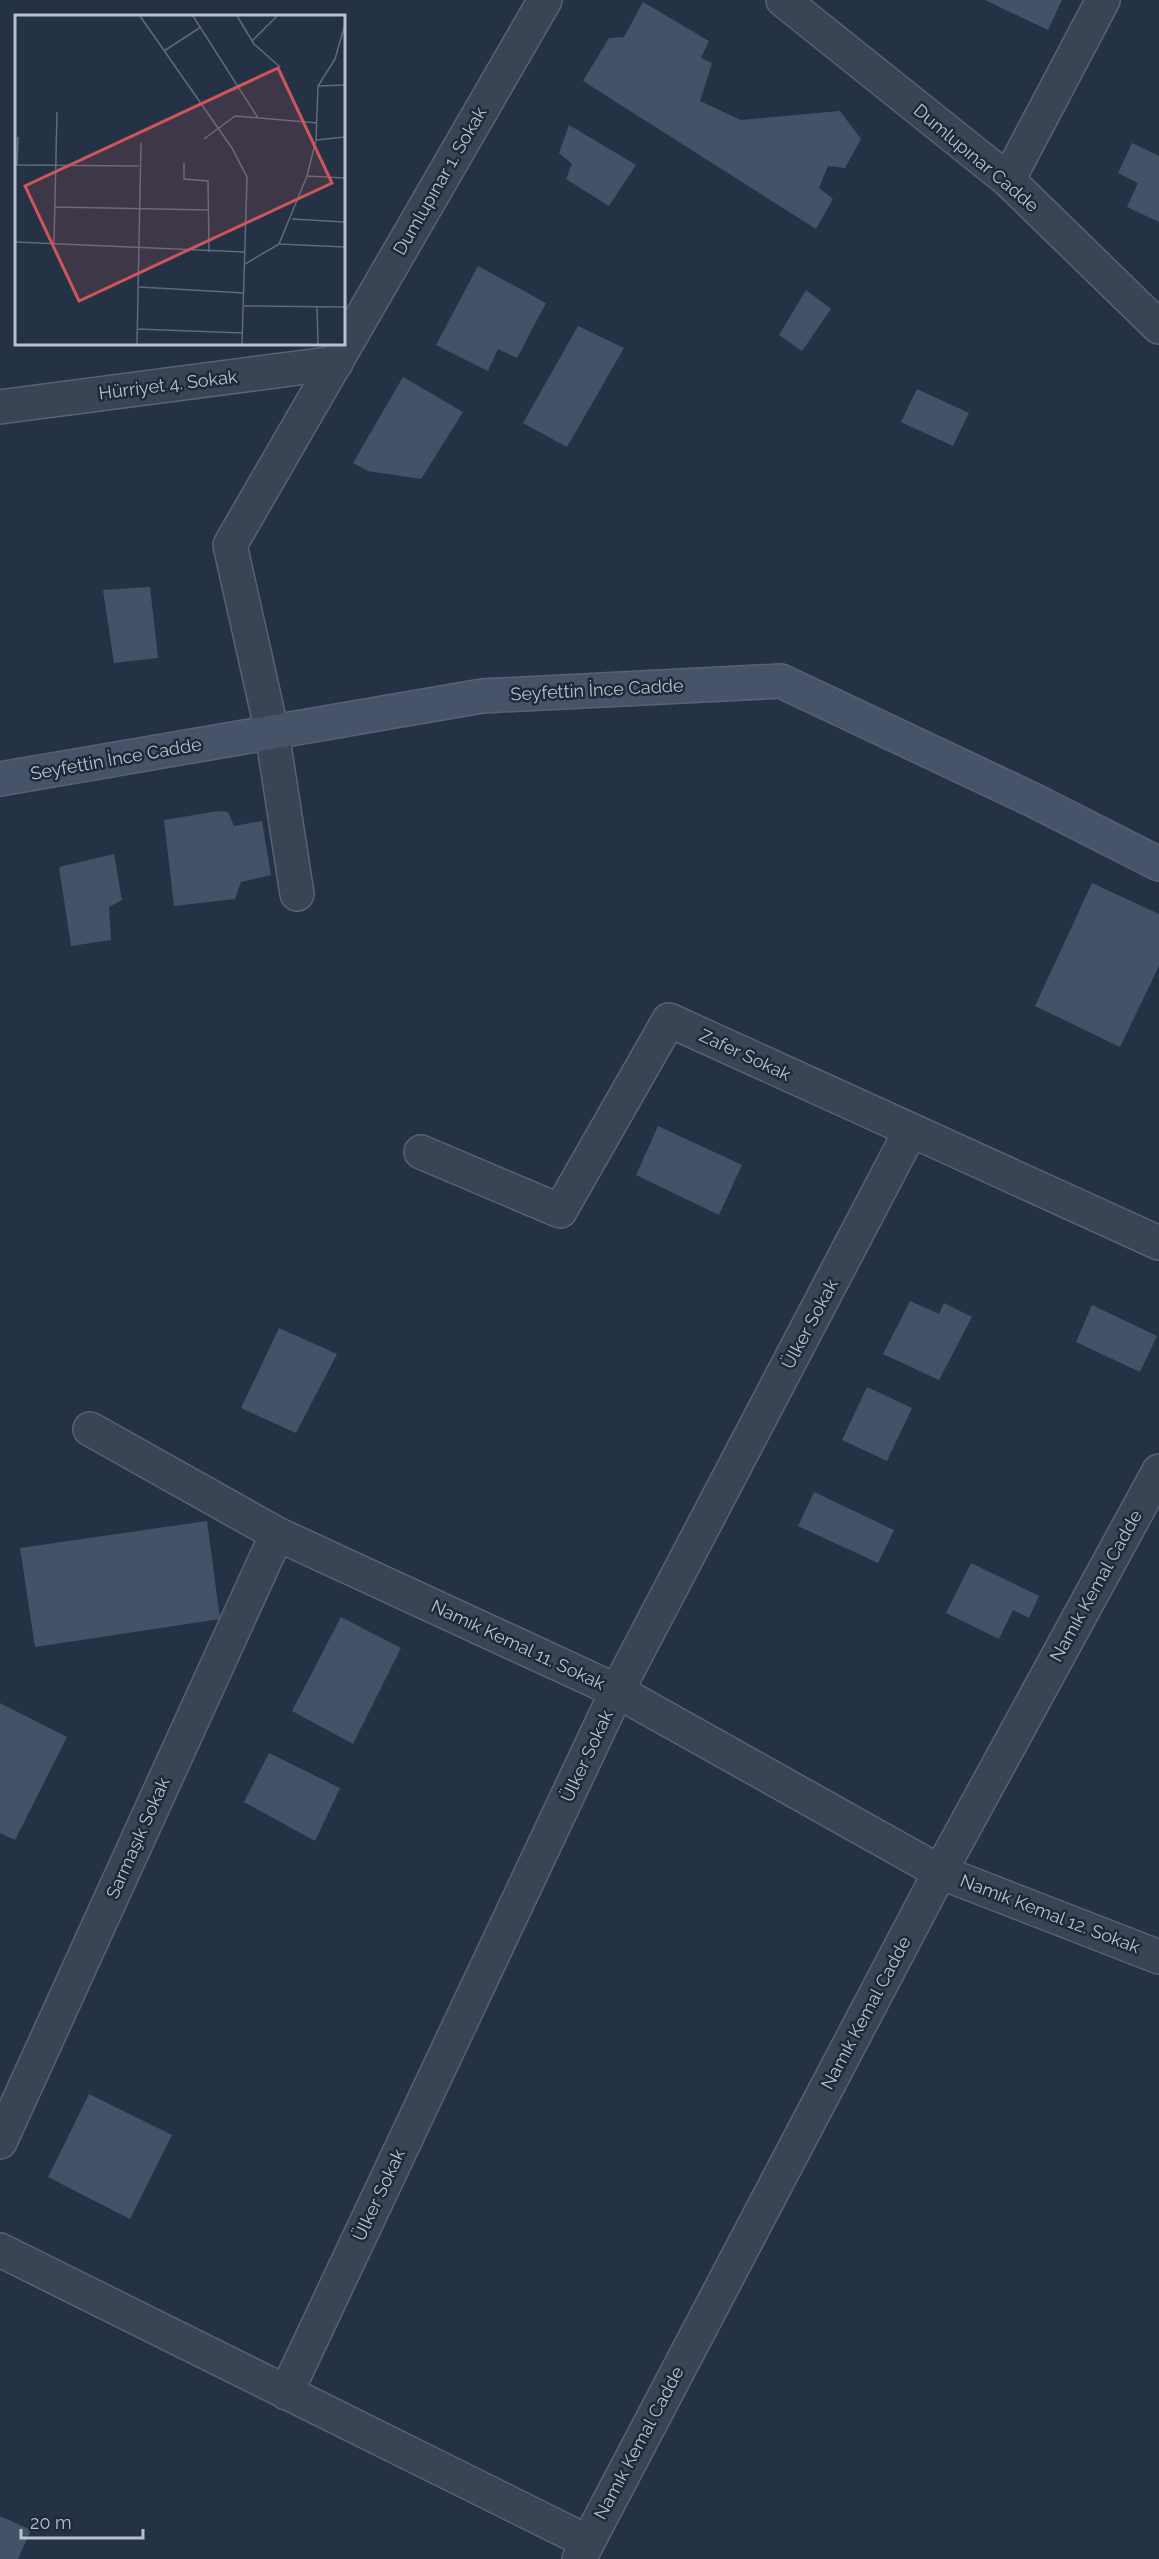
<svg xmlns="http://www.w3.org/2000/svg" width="1159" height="2559" font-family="Raleway,sans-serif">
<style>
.building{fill:#445268}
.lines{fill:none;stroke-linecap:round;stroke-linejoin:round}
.street-casing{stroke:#586272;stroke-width:36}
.secondary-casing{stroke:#586272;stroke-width:36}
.street{stroke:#3a4455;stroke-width:33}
.secondary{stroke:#475368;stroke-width:33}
.labels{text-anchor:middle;stroke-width:5;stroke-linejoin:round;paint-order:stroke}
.street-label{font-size:18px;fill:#b7c0ce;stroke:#1e293a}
.inset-road{fill:none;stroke:#5f6b7c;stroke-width:1.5}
.view{fill:#cd565a;fill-opacity:0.15;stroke:#cd565a;stroke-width:3}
.inset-edge{fill:none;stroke:#b7c0ce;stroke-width:3}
</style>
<rect width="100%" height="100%" fill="#253246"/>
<path class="building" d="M985 0H1062L1048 30Z
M643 2 709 41 701 58 712 63 700 101 741 120 840 111 861 139 845 168 828 166 819 188 833 199 816 229 583 81 609 38 624 37Z
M569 125 636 165 609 206 566 179 572 164 559 153Z
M1132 143 1159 156V222L1127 207 1138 183 1118 173Z
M478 266 546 303 517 358 498 349 488 371 436 345Z
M806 290 831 309 802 351 779 335Z
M578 326 624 348 567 447 523 423Z
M403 377 463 412 421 479 368 471 353 463Z
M917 389 969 413 953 446 901 422Z
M150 587 158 658 114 663 103 590Z
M219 811 228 812 234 826 262 821 271 875 241 882 235 899 174 906 164 820Z
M114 854 122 900 109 907 111 940 71 946 59 867Z
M1092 883 1159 914V966L1120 1047 1035 1006Z
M658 1126 742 1165 719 1215 636 1175Z
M910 1301 939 1314 944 1303 972 1317 939 1380 883 1354Z
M1092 1305 1157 1336 1140 1372 1076 1342Z
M279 1328 337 1354 296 1433 241 1408Z
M867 1387 912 1408 887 1461 842 1440Z
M814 1492 894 1530 878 1563 798 1526Z
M207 1521 220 1619 35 1647 20 1548Z
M971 1563 1039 1596 1029 1618 1013 1610 999 1639 946 1613Z
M341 1617 401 1648 353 1744 292 1711Z
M0 1703 67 1737 15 1840 0 1833Z
M269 1753 340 1788 315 1841 244 1802Z
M89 2094 172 2135 130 2219 48 2177Z
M0 2516 31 2530 18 2559H0Z"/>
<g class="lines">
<g class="street-casing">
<path id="street" d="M783 0 1008 180 1159 327
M1008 180 1103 0
M0 407 336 363
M297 894 272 732 230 545 545 0
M421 1152 560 1211 669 1020 1159 1243
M90 1429 277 1534 617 1691 940 1872 1159 1957
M0 2142 277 1534
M0 2250 588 2542
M286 2393 617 1691 911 1130
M579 2559 940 1872 1159 1471"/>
</g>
<g class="secondary-casing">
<path id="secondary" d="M0 779 482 696 781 681 1033 800 1159 864"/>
</g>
<use href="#street" class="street"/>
<use href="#secondary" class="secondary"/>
</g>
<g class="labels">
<g class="street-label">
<text transform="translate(976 158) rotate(40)" y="6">Dumlupınar Cadde</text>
<text transform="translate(440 181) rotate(-60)" y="6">Dumlupınar 1. Sokak</text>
<text transform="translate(168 385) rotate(-7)" y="6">Hürriyet 4. Sokak</text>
<text transform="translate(597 690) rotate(-3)" y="6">Seyfettin İnce Cadde</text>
<text transform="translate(116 759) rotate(-10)" y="6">Seyfettin İnce Cadde</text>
<text transform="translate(745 1055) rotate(25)" y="6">Zafer Sokak</text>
<text transform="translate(810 1324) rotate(-62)" y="6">Ülker Sokak</text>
<text transform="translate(1096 1586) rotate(-61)" y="6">Namık Kemal Cadde</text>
<text transform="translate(518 1645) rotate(25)" y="6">Namık Kemal 11. Sokak</text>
<text transform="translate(587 1756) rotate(-65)" y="6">Ülker Sokak</text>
<text transform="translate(138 1838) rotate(-66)" y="6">Sarmaşık Sokak</text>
<text transform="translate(1050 1914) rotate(21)" y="6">Namık Kemal 12. Sokak</text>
<text transform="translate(866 2013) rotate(-62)" y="6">Namık Kemal Cadde</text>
<text transform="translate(379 2195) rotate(-65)" y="6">Ülker Sokak</text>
<text transform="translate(639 2443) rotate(-62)" y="6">Namık Kemal Cadde</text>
</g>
</g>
<g transform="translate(15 15)">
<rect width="330" height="330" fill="#253246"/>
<path class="inset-road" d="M125 1 217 133 232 162 227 329M178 1 243 103M222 1 239 29 265 52M237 26 262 1M149 36 186 12M303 71 330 70M189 124 220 101 302 108M301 125 330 122M169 148V164L193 166 194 237M0 150 124 151M2 150 3 122M292 161 330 163M40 192 194 195M277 204 330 207M0 227 230 237M39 228 42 97M264 229 292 161 301 125 303 71 320 44 330 9M230 249 264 229 330 232M124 272 229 278M330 281V315M229 291 329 292M302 292 303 329M122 314 228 318M122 329 126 128"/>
<path class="view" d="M263 53 317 168 64 286 10 171Z"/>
<rect width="330" height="330" class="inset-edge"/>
</g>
<path d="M21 2529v9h122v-9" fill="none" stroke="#b7c0ce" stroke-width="3"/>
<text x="30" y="2529" font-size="18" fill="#b7c0ce" stroke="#1e293a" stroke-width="4.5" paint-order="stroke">20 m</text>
</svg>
